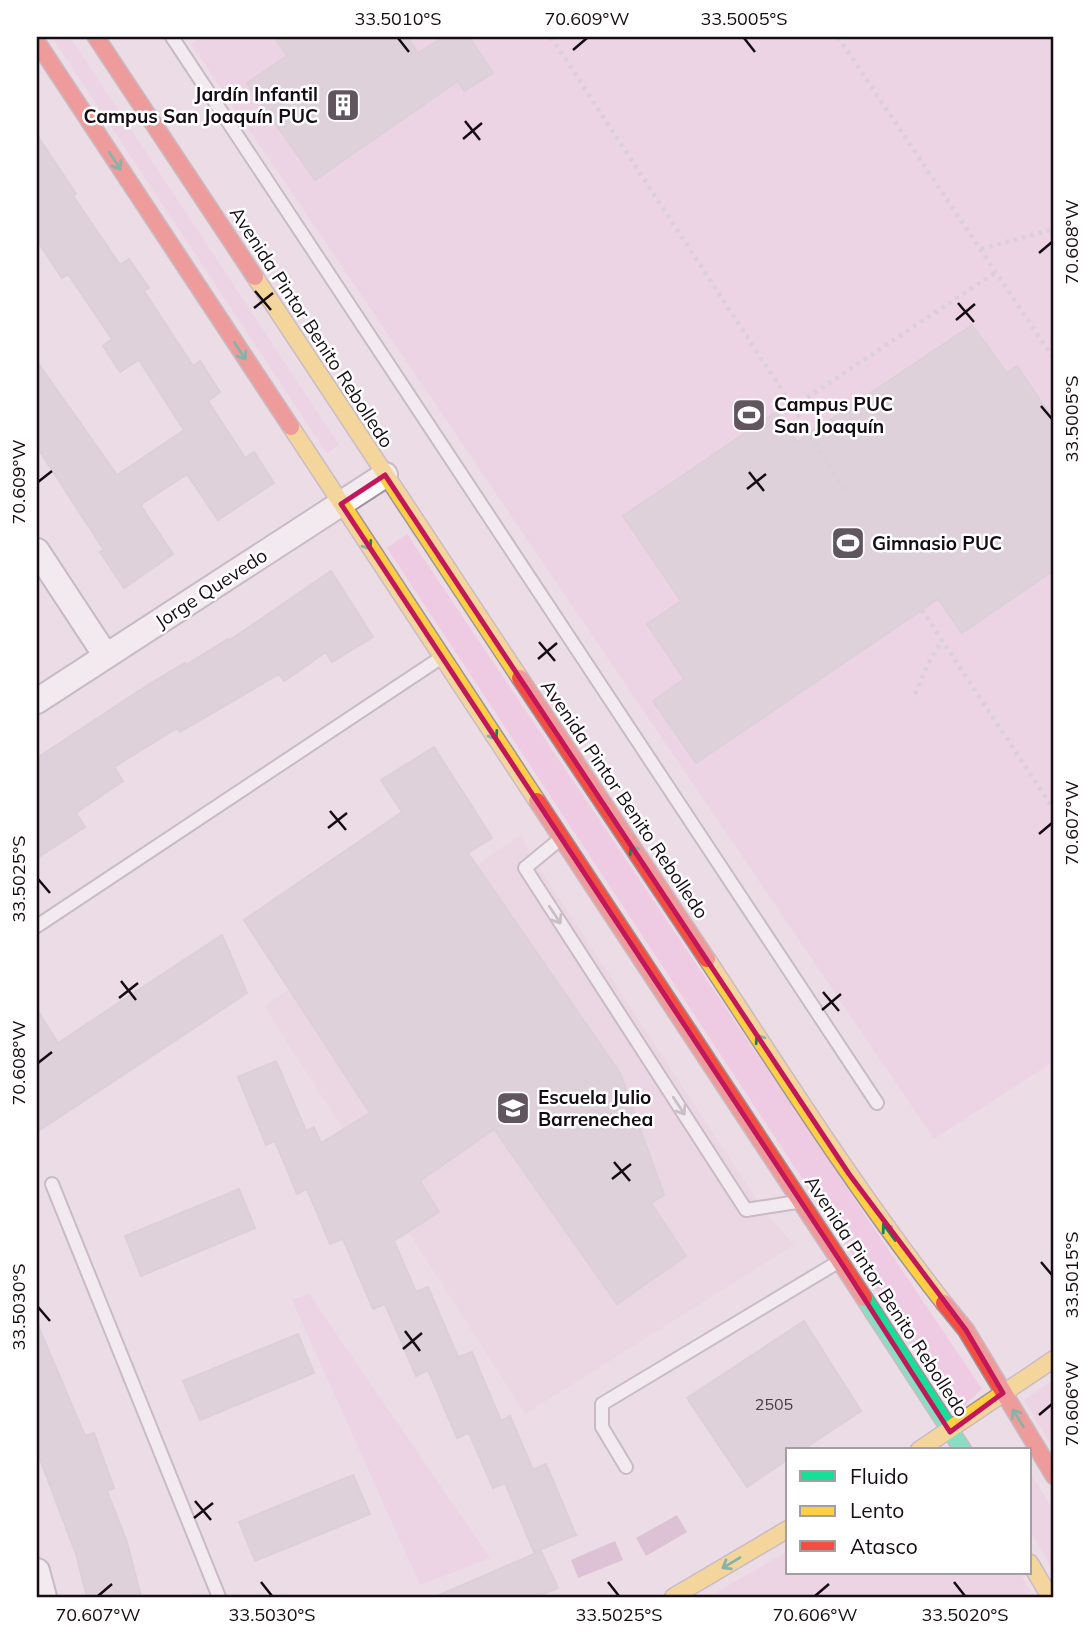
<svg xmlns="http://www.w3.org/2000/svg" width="1091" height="1634" font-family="Mulish,sans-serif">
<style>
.built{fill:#ead0e2}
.green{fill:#efcae3}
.water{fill:#cca1bf}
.building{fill:#cfc4cb;stroke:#cbbfc7;stroke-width:2}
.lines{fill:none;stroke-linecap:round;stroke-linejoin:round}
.lane-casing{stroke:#9f939b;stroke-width:16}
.street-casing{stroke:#9f939b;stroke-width:28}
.fast-casing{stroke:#9f939b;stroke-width:19}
.slow-casing{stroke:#9f939b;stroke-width:19}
.jam-casing{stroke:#9f939b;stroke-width:19}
.path{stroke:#c5c0c5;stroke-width:4.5;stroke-dasharray:3.5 5;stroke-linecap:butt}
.lane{stroke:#fcfafb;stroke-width:12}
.street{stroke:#fcfafb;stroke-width:24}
.fast{stroke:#16e098;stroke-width:16}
.slow{stroke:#ffcf43;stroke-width:16}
.jam{stroke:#f24e42;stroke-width:16}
.oneway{stroke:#16815d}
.oneway2{stroke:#a09b9f}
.marked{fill:none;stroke:#c2185b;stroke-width:5;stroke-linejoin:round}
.ticks{fill:none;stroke:#160d14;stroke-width:2.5}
.labels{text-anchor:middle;stroke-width:5;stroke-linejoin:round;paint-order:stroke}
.number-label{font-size:16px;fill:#463d44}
.poi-label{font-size:19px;font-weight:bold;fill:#160d14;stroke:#fff;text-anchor:start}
.street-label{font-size:19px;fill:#160d14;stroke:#fff}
.neatline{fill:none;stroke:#160d14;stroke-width:2.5}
.ticks-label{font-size:18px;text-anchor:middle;fill:#160d14}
</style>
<rect width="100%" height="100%" fill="#ebdce6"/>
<path class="built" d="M521 835 534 860 763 1209 794 1245 525 1414 264 1006Z"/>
<path class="green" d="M52 37H70L339 445 327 454Z
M201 37H1054V1061L934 1139 191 44Z
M407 534 982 1389 961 1409 952 1406 387 548Z
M309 1294 490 1558 420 1585 292 1300Z
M1054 1379V1450L1024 1400Z
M1030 1472 1054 1511V1572L1030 1531Z
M788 1551V1573H1020L1030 1590 1027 1597H708Z"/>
<path class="water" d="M677 1515 687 1532 646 1556 636 1538Z
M615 1541 623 1560 578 1578 571 1560Z"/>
<path class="building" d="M274 37H407L418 53 444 37H469L493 73 464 91 458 81 315 180 247 83 287 56Z
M37 135 76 194 73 196 120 265 129 259 149 288 144 291 193 366 200 361 220 392 208 401 245 458 254 452 274 483 218 520 187 474 143 503 141 506 173 554 124 588 100 552 104 550 37 447V362L117 475 184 430 139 360 120 372 103 346 112 339 68 274 62 278 37 240Z
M972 325 1007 373 1017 366 1054 421V570L962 633 938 599 696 763 653 701 684 679 647 624 681 601 623 516 776 412 797 442Z
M331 571 373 637 332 662 326 652 284 681 279 674 180 732 177 728 114 767 123 781 76 813 85 827 37 858V758L151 683 185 663 186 665 228 639 230 640Z
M434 747 492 838 468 853 620 1073 664 1195 651 1203 686 1256 617 1304 494 1129 420 1181 439 1212 394 1241 416 1292 428 1287 458 1357 472 1352 501 1421 510 1416 533 1470 546 1464 576 1535 534 1552 505 1483 493 1488 469 1433 457 1438 428 1370 416 1376 385 1304 373 1309 343 1239 330 1244 307 1189 297 1194 275 1141 266 1145 238 1077 276 1061 306 1131 314 1127 321 1143 370 1113 244 920 402 812 381 780Z
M222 935 247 993 37 1132V1010L58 1043Z
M239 1189 255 1228 141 1276 125 1236Z
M804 1321 861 1411 802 1450H788V1459L747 1487 687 1398Z
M37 1323 85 1436 94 1433 114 1488 107 1491 127 1542 141 1597H87L76 1554 37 1451Z
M298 1334 314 1373 200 1420 183 1381Z
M353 1475 370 1514 255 1561 239 1522Z
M541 1551 558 1588 537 1597H435Z"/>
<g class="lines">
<g class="lane-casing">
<path id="lane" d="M172 37 877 1103
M559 840 525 868 746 1210 797 1202
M37 926 439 659
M52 1184 219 1597
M626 1467 602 1427V1404L838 1262"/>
</g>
<g class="street-casing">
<path id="street" d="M37 551 106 656
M37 701 385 475
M37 1571 44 1597"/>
</g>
<g class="fast-casing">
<path id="fast" d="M864 1298 963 1450"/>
</g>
<g class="slow-casing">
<path id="slow" d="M255 277 520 678
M291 427 537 801
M707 959C784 1076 858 1193 944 1303
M919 1450 1054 1359
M1030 1563 1050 1597
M673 1597 788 1529"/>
</g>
<g class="jam-casing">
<path id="jam" d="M96 37 255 277
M37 42 291 427
M520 678 707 959
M537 801 864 1298
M944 1303 966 1330 1054 1476"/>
</g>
<path class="path" d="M551 37 793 407 843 489
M838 37 1054 359
M981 249 1054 229
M793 407 996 272
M922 610 1054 810
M915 694 926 668 942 640"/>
<use href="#lane" class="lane"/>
<use href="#street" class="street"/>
<use href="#fast" class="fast"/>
<use href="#slow" class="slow"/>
<use href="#jam" class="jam"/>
</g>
<defs><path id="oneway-shaft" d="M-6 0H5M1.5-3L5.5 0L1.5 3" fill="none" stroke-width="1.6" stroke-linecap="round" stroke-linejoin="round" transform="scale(1.75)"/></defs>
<g class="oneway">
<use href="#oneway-shaft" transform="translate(115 161) rotate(57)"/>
<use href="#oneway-shaft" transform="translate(240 351) rotate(57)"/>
<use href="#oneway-shaft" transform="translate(365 541) rotate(57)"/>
<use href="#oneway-shaft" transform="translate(491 731) rotate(57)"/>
<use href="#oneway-shaft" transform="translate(636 854) rotate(-124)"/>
<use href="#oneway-shaft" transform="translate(762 1043) rotate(-124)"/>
<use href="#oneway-shaft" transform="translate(889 1232) rotate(-126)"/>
<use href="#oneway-shaft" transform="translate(1018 1418) rotate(-122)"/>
<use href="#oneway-shaft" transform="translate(731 1563) rotate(149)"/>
</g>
<g class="oneway2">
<use href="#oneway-shaft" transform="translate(555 915) rotate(57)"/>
<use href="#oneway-shaft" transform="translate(679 1106) rotate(57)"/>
</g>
<path d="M0 0H1091V1634H0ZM385 475 849 1174 966 1330 1003 1393 950 1432 840 1261 341 504Z" fill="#ebdce6" fill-opacity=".55" fill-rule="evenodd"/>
<path class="marked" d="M385 475 849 1174 966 1330 1003 1393 950 1432 840 1261 341 504Z"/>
<path class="ticks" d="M398 38 409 52M744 38 755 52M573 50 587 38M465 121 480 140M463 139 482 123M1039 253 1052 242M255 291 271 310M958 303 974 322M254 308 273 293M956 320 975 304M1041 406 1052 419M749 472 764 491M38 482 52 471M747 489 766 474M539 642 555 661M538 659 557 643M330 811 346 830M328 828 347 813M1039 834 1052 823M38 879 50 893M121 981 136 1000M823 992 839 1011M119 998 138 983M822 1010 841 994M38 1063 52 1052M614 1162 630 1181M612 1179 631 1164M1041 1262 1052 1275M38 1307 50 1321M405 1331 420 1351M403 1349 422 1333M1039 1415 1052 1404M195 1501 211 1520M194 1518 213 1503M261 1582 272 1596M608 1582 619 1596M954 1582 965 1596M98 1596 112 1584M815 1596 829 1584"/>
<defs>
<g id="building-square" transform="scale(1.75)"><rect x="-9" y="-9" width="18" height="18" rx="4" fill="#61555e" stroke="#fff"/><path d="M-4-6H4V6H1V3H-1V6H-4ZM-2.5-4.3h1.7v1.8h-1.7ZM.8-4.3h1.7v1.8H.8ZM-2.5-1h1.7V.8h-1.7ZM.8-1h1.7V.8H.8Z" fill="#fff"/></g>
<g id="stadium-square" transform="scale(1.75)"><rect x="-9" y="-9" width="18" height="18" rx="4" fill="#61555e" stroke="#fff"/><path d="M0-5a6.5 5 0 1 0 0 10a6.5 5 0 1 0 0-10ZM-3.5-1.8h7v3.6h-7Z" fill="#fff"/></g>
<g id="school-square" transform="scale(1.75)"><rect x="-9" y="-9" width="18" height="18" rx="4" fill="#61555e" stroke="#fff"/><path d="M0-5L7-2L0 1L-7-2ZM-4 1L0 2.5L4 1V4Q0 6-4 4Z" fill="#fff"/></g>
</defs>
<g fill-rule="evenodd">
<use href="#building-square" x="343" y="105"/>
<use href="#stadium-square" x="749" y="415"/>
<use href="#stadium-square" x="848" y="543"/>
<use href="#school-square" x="513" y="1108"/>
</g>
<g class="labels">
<g class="number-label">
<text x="774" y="1410">2505</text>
</g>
<g class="poi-label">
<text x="318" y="101" text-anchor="end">Jardín Infantil<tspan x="318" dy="22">Campus San Joaquín PUC</tspan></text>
<text x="774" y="411">Campus PUC<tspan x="774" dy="22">San Joaquín</tspan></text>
<text x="872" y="550">Gimnasio PUC</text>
<text x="538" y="1104">Escuela Julio<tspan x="538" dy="22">Barrenechea</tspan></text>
</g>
<g class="street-label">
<text transform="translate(312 327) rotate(57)" y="7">Avenida Pintor Benito Rebolledo</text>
<text transform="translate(211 588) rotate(-33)" y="7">Jorge Quevedo</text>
<text transform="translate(625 799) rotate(56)" y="7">Avenida Pintor Benito Rebolledo</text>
<text transform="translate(887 1296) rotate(57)" y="7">Avenida Pintor Benito Rebolledo</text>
</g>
</g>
<rect width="1091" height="1634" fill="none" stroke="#ffffff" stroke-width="77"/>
<rect x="786" y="1448" width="245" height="126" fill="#ffffff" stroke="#a29ea1" stroke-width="2"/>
<rect x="800" y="1471" width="35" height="10" fill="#16e098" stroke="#a29ea1" stroke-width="2"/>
<text x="850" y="1484" font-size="21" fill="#160d14">Fluido</text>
<rect x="800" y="1506" width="35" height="10" fill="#ffcf43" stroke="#a29ea1" stroke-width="2"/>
<text x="850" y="1518" font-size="21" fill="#160d14">Lento</text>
<rect x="800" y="1541" width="35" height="10" fill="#f24e42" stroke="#a29ea1" stroke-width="2"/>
<text x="850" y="1554" font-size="21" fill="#160d14">Atasco</text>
<rect x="38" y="38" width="1014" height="1558" class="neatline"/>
<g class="ticks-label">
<text x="398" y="25">33.5010°S</text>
<text x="587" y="25">70.609°W</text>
<text x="744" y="25">33.5005°S</text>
<text transform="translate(1072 242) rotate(-90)" y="6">70.608°W</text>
<text transform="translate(1072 419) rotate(-90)" y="6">33.5005°S</text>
<text transform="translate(19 482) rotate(-90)" y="6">70.609°W</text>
<text transform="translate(1072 823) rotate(-90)" y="6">70.607°W</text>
<text transform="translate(19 879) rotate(-90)" y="6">33.5025°S</text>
<text transform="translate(19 1063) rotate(-90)" y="6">70.608°W</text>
<text transform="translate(1072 1275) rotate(-90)" y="6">33.5015°S</text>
<text transform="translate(19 1307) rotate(-90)" y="6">33.5030°S</text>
<text transform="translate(1072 1404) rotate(-90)" y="6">70.606°W</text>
<text x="98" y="1621">70.607°W</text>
<text x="272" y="1621">33.5030°S</text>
<text x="619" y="1621">33.5025°S</text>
<text x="815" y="1621">70.606°W</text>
<text x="965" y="1621">33.5020°S</text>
</g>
</svg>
